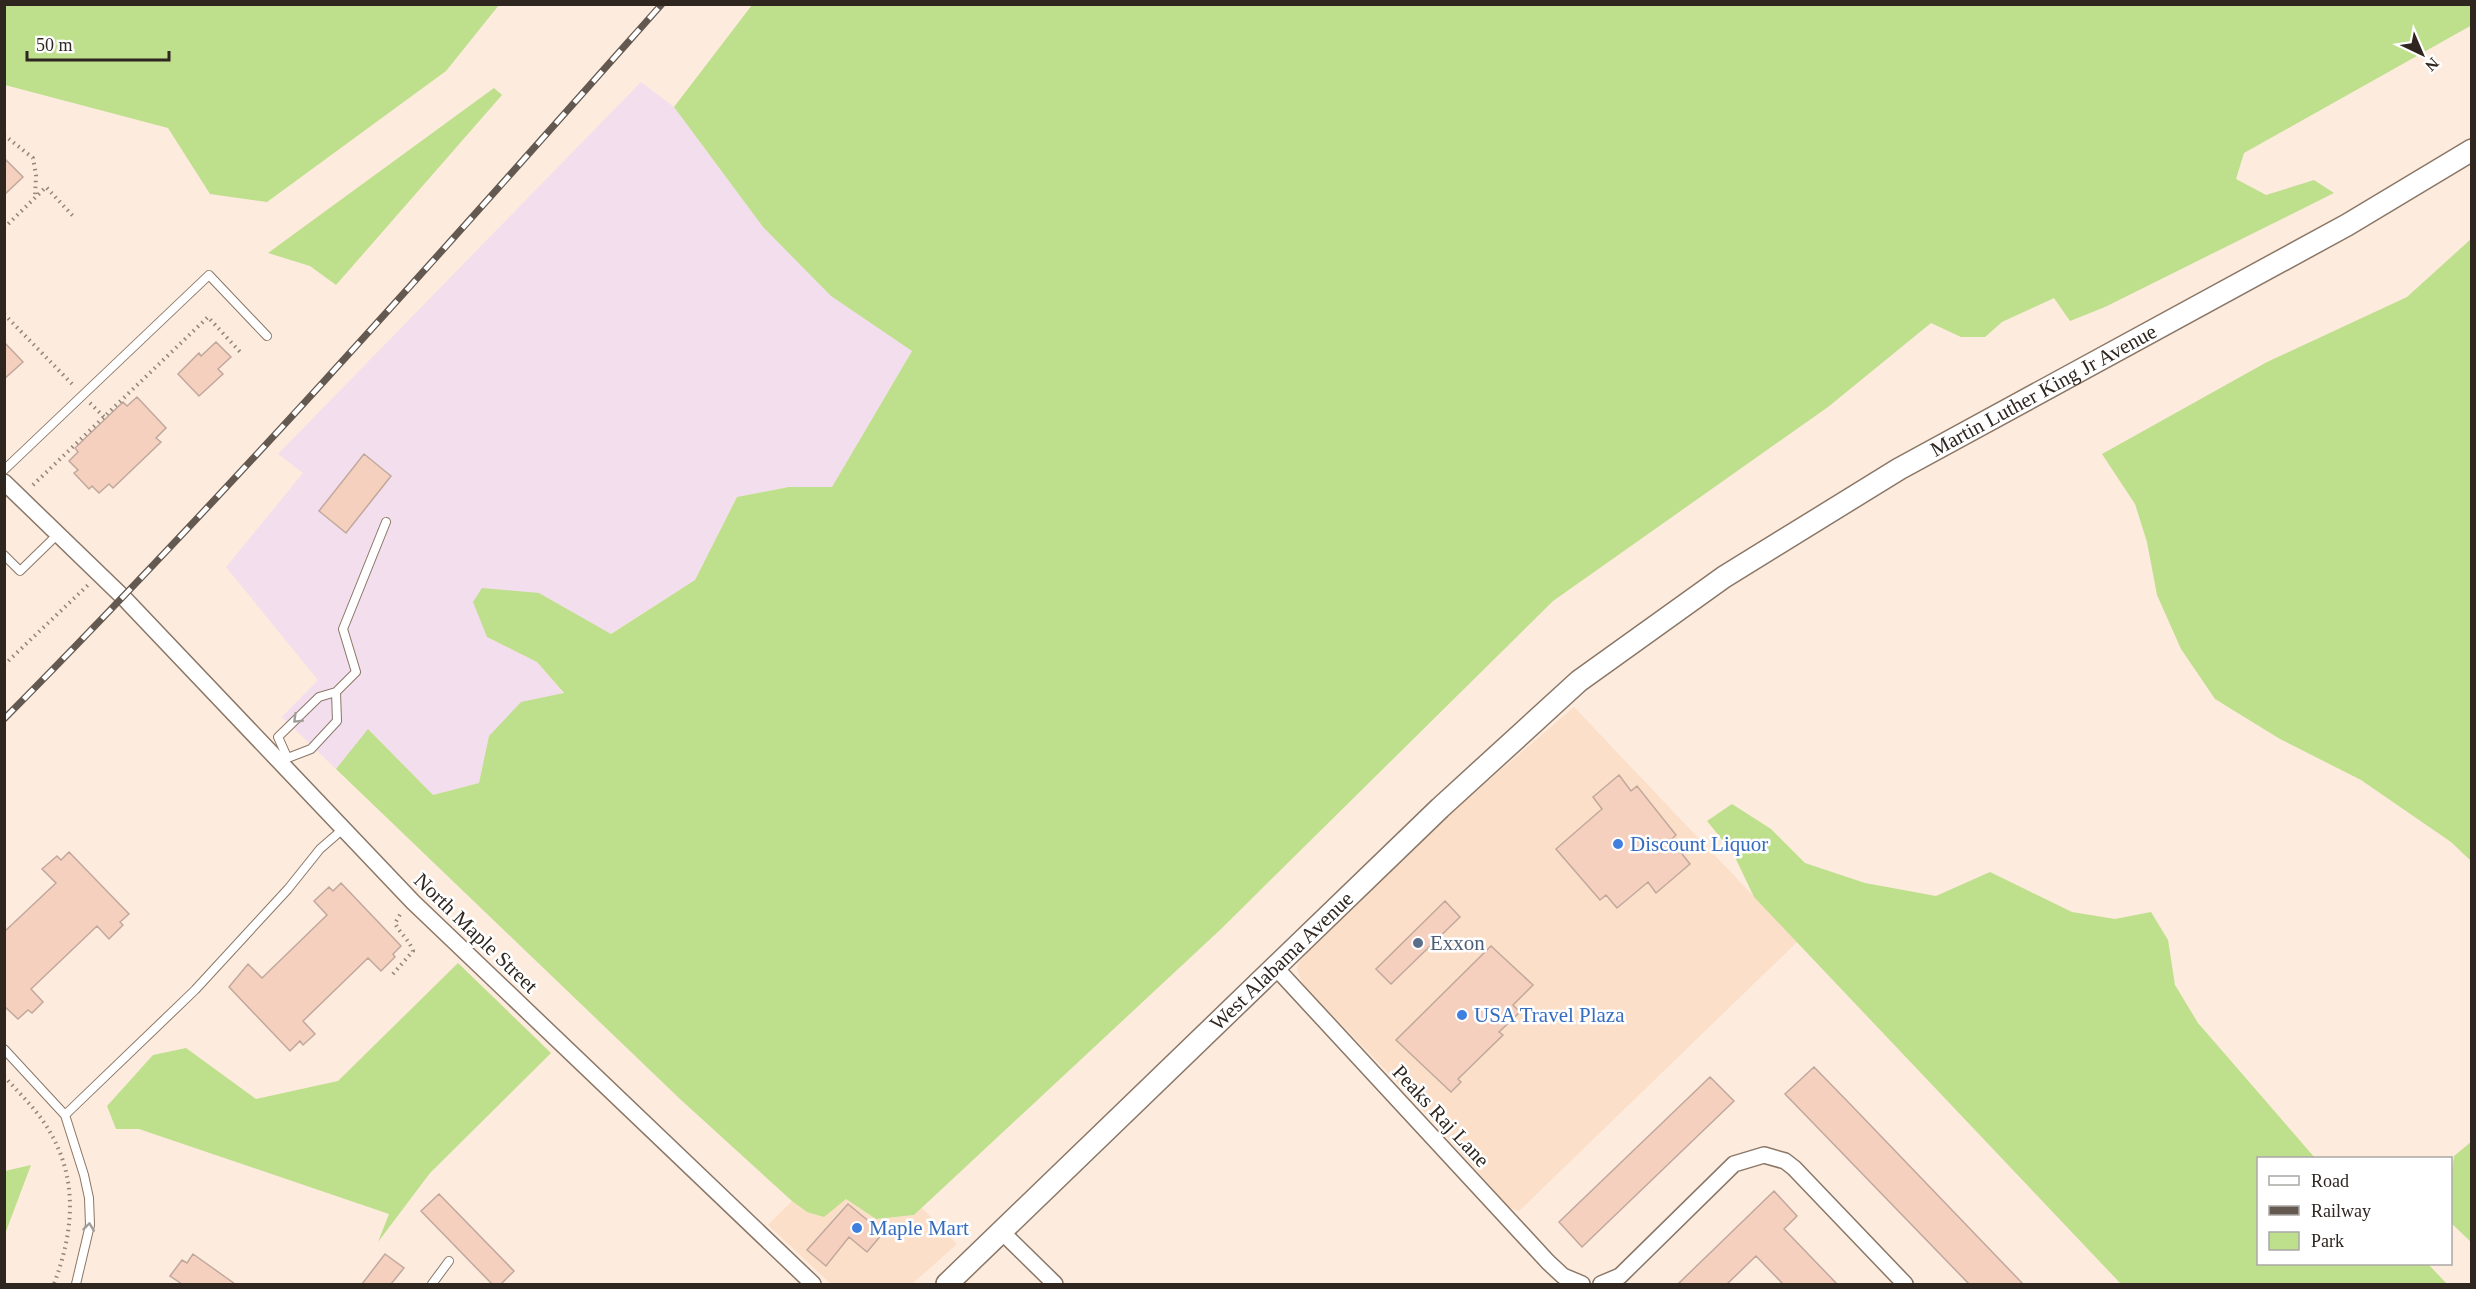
<svg xmlns="http://www.w3.org/2000/svg" width="2476" height="1289" font-family="Georgia,serif">
<style>
.built{fill:#fbdfc8}
.industrial{fill:#f3deed}
.green{fill:#bedf8c}
.building{fill:#f5d0be;stroke:#c1a89d;stroke-width:1.5}
.lines{fill:none;stroke-linecap:round;stroke-linejoin:round}
.lane-casing{stroke:#8a7767;stroke-width:10}
.street-casing{stroke:#8a7767;stroke-width:18}
.secondary-casing{stroke:#8a7767;stroke-width:24}
.path{stroke:#92857a;stroke-width:4;stroke-dasharray:1.5 4.5;stroke-linecap:butt}
.lane{stroke:#fff;stroke-width:8}
.street{stroke:#fff;stroke-width:15}
.secondary{stroke:#fff;stroke-width:21}
.rail-casing{stroke:#645950;stroke-width:7}
.rail{stroke:#fff;stroke-width:4.5;stroke-dasharray:14;stroke-linecap:butt}
.oneway{stroke:#a19d9a}
.shop-dot{fill:#3f7fe0;stroke:#fff;stroke-width:2}
.service-dot{fill:#5c6f8a;stroke:#fff;stroke-width:2}
.labels{text-anchor:middle;stroke-width:5;stroke-linejoin:round;paint-order:stroke}
.street-label{font-size:21px;fill:#2e261f;stroke:#fff}
.shop-label{font-size:21px;fill:#366cbe;stroke:#fff;text-anchor:start}
.service-label{font-size:21px;fill:#4e5e75;stroke:#fff;text-anchor:start}
</style>
<rect width="100%" height="100%" fill="#fdebdd"/>
<path class="built" d="M1574 707 1797 942 1519 1211 1510 1208 1404 1089 1304 986 1297 970 1298 964 1305 953 1447 816Z
M846 1199 876 1219 914 1215 922 1208 957 1244 912 1284H831L768 1225 792 1201 807 1212Z"/>
<path class="industrial" d="M641 82 674 107 763 227 831 295 912 351 832 487H789L737 497 695 580 610 634 539 593 487 637 537 662 564 694 489 736 479 783 433 795 369 730 336 769 282 717 318 680 226 567 303 473 278 454Z"/>
<path class="green" d="M4 5 5 4 499 5 446 71 267 202 210 194 168 128 5 85Z
M752 5 2471 4 2472 25 2244 153 2236 179 2266 195 2314 180 2334 193 2105 307 2070 321 2054 298 2002 322 1985 337H1961L1931 323 1828 407 1553 601 1221 929 914 1215 876 1219 846 1199 824 1217 807 1212 792 1201 680 1099 336 769 368 729 433 795 479 783 489 736 521 702 564 693 537 662 487 637 473 602 482 588 539 593 611 634 695 580 737 497 789 487H832L912 351 831 296 763 227 674 107Z
M494 88 502 95 336 285 310 266 268 253Z
M2471 239V861L2451 842 2361 780 2280 739 2215 699 2181 649 2157 595 2147 542 2135 504 2102 454 2267 362 2407 297Z
M1732 804 1771 829 1805 863 1865 883 1936 896 1990 872 2072 912 2115 919 2151 912 2168 940 2175 985 2198 1023 2315 1158H2258V1264H2428L2447 1284H2121L1754 897 1733 853 1707 821Z
M458 963 551 1053 430 1173 378 1242 389 1214 139 1129H116L107 1106 153 1055 186 1048 256 1099 338 1081Z
M2471 1142V1242L2450 1222 2451 1178 2454 1156Z
M31 1165 5 1234V1171Z"/>
<path class="building" d="M4 158 23 177 4 195Z
M4 342 23 362 4 379Z
M216 342 231 357 218 369 223 374 199 396 178 374 199 353 201 356Z
M137 397 166 428 156 438 161 442 113 488 109 484 99 493 92 486 89 489 74 473 78 470 69 461 78 452 75 448 123 402 127 406Z
M364 454 391 476 346 533 319 511Z
M1619 775 1631 791 1637 786 1676 835 1671 840 1690 864 1656 893 1648 882 1617 908 1606 895 1600 900 1556 849 1602 809 1593 797Z
M69 852 129 914 120 922 123 925 109 939 97 926 31 989 43 1002 32 1013 28 1010 18 1019 4 1006V932L56 883 42 869 57 856 61 860Z
M341 883 401 946 393 954 395 957 381 971 368 958 303 1021 315 1034 303 1045 300 1041 290 1051 229 987 248 964 262 978 327 915 314 901 329 887 333 891Z
M1445 901 1460 917 1391 984 1376 969Z
M1491 946 1533 985 1513 1005 1520 1012 1499 1032 1503 1035 1458 1079 1461 1082 1451 1092 1396 1040Z
M1814 1067 1852 1106 2023 1284H1969L1816 1126 1785 1094Z
M1710 1077 1734 1101 1582 1247 1559 1222Z
M1774 1191 1797 1216 1784 1229 1837 1284H1783L1756 1256 1727 1284H1678Z
M439 1194 514 1271 501 1284H492L421 1211Z
M848 1204 883 1233 867 1252 849 1237 826 1266 807 1250Z
M193 1254 235 1284H182L170 1276 182 1260 187 1263Z
M385 1254 404 1268 391 1284H362Z"/>
<g class="lines">
<g class="lane-casing">
<path id="lane" d="M4 470 209 275 267 336
M4 555 20 571 58 534
M287 757 278 737 319 697 336 692 356 672 343 629 386 522
M285 759 311 749 337 721 336 692
M4 1049 65 1115 84 1175 89 1198 90 1225 76 1284
M65 1115 195 990 288 889 320 849 343 829
M432 1284 449 1261"/>
</g>
<g class="street-casing">
<path id="street" d="M4 482 124 598 413 902 813 1284
M1276 968 1548 1262 1563 1276 1582 1284
M1002 1232 1055 1284
M1601 1284 1620 1276 1734 1164 1764 1155 1785 1161 1794 1168 1905 1284"/>
</g>
<g class="secondary-casing">
<g id="secondary">
<path id="s1" d="M947 1284 1440 808 1579 681 1724 577 1899 469 2347 225 2472 150"/>
</g>
</g>
<path class="path" d="M4 135 33 158 36 175 35 197
M4 228 46 187 73 216
M4 314 74 386
M90 403 104 417
M33 485 208 317 242 354
M4 665 88 585
M393 974 413 951C409 939 400 934 395 923L401 913
M4 1076C17 1091 32 1105 43 1121 79 1173 75 1228 54 1284"/>
<use href="#lane" class="lane"/>
<use href="#street" class="street"/>
<use href="#secondary" class="secondary"/>
<g class="rail-casing">
<path id="rail" d="M4 719C233 488 446 247 662 4"/>
</g>
<use href="#rail" class="rail"/>
</g>
<defs><path id="oneway-chevron" d="M-2-3.5L2.5 0L-2 3.5" fill="none" stroke-width="1.6" stroke-linecap="round" stroke-linejoin="round" transform="scale(1.5)"/></defs>
<g class="oneway">
<use href="#oneway-chevron" transform="translate(297 719) rotate(136)"/>
<use href="#oneway-chevron" transform="translate(89 1227) rotate(-83)"/>
</g>
<g class="shop-dot">
<circle cx="1618" cy="844" r="6"/>
<circle cx="1462" cy="1015" r="6"/>
<circle cx="857" cy="1228" r="6"/>
</g>
<circle class="service-dot" cx="1418" cy="943" r="6"/>
<g class="labels">
<g class="street-label">
<text dy="7" stroke="none"><textPath href="#s1" startOffset="1422">Martin Luther King Jr Avenue</textPath></text>
<text transform="translate(476 933) rotate(44)" y="7">North Maple Street</text>
<text dy="7" stroke="none"><textPath href="#s1" startOffset="465">West Alabama Avenue</textPath></text>
<text transform="translate(1441 1116) rotate(47)" y="7">Peaks Raj Lane</text>
</g>
<g class="shop-label">
<text x="1630" y="851">Discount Liquor</text>
<text x="1474" y="1022">USA Travel Plaza</text>
<text x="869" y="1235">Maple Mart</text>
</g>
<g class="service-label">
<text x="1430" y="950">Exxon</text>
</g>
</g>
<rect width="2476" height="1289" fill="none" stroke="#2e261f" stroke-width="12"/>
<rect x="2257" y="1157" width="195" height="108" fill="#ffffff" stroke="#aba8a5" stroke-width="1.5"/>
<rect x="2269" y="1176" width="30" height="9" fill="#ffffff" stroke="#aba8a5" stroke-width="1.5"/>
<text x="2311" y="1187" font-size="18" fill="#2e261f">Road</text>
<rect x="2269" y="1206" width="30" height="9" fill="#645950" stroke="#aba8a5" stroke-width="1.5"/>
<text x="2311" y="1217" font-size="18" fill="#2e261f">Railway</text>
<rect x="2269" y="1232" width="30" height="18" fill="#bedf8c" stroke="#aba8a5" stroke-width="1.5"/>
<text x="2311" y="1247" font-size="18" fill="#2e261f">Park</text>
<g transform="translate(2422 54) rotate(136)" stroke="#ffffff" stroke-width="4.5" paint-order="stroke">
<path d="M0-4.5L10 22L0 15L-10 22Z" fill="#2e261f"/>
<text y="-9" font-size="16" font-weight="bold" text-anchor="middle" fill="#2e261f">N</text>
</g>
<path d="M27 51v9h142v-9" fill="none" stroke="#2e261f" stroke-width="3"/>
<text x="36" y="51" font-size="18" fill="#2e261f" stroke="#ffffff" stroke-width="4.5" paint-order="stroke">50 m</text>
</svg>
